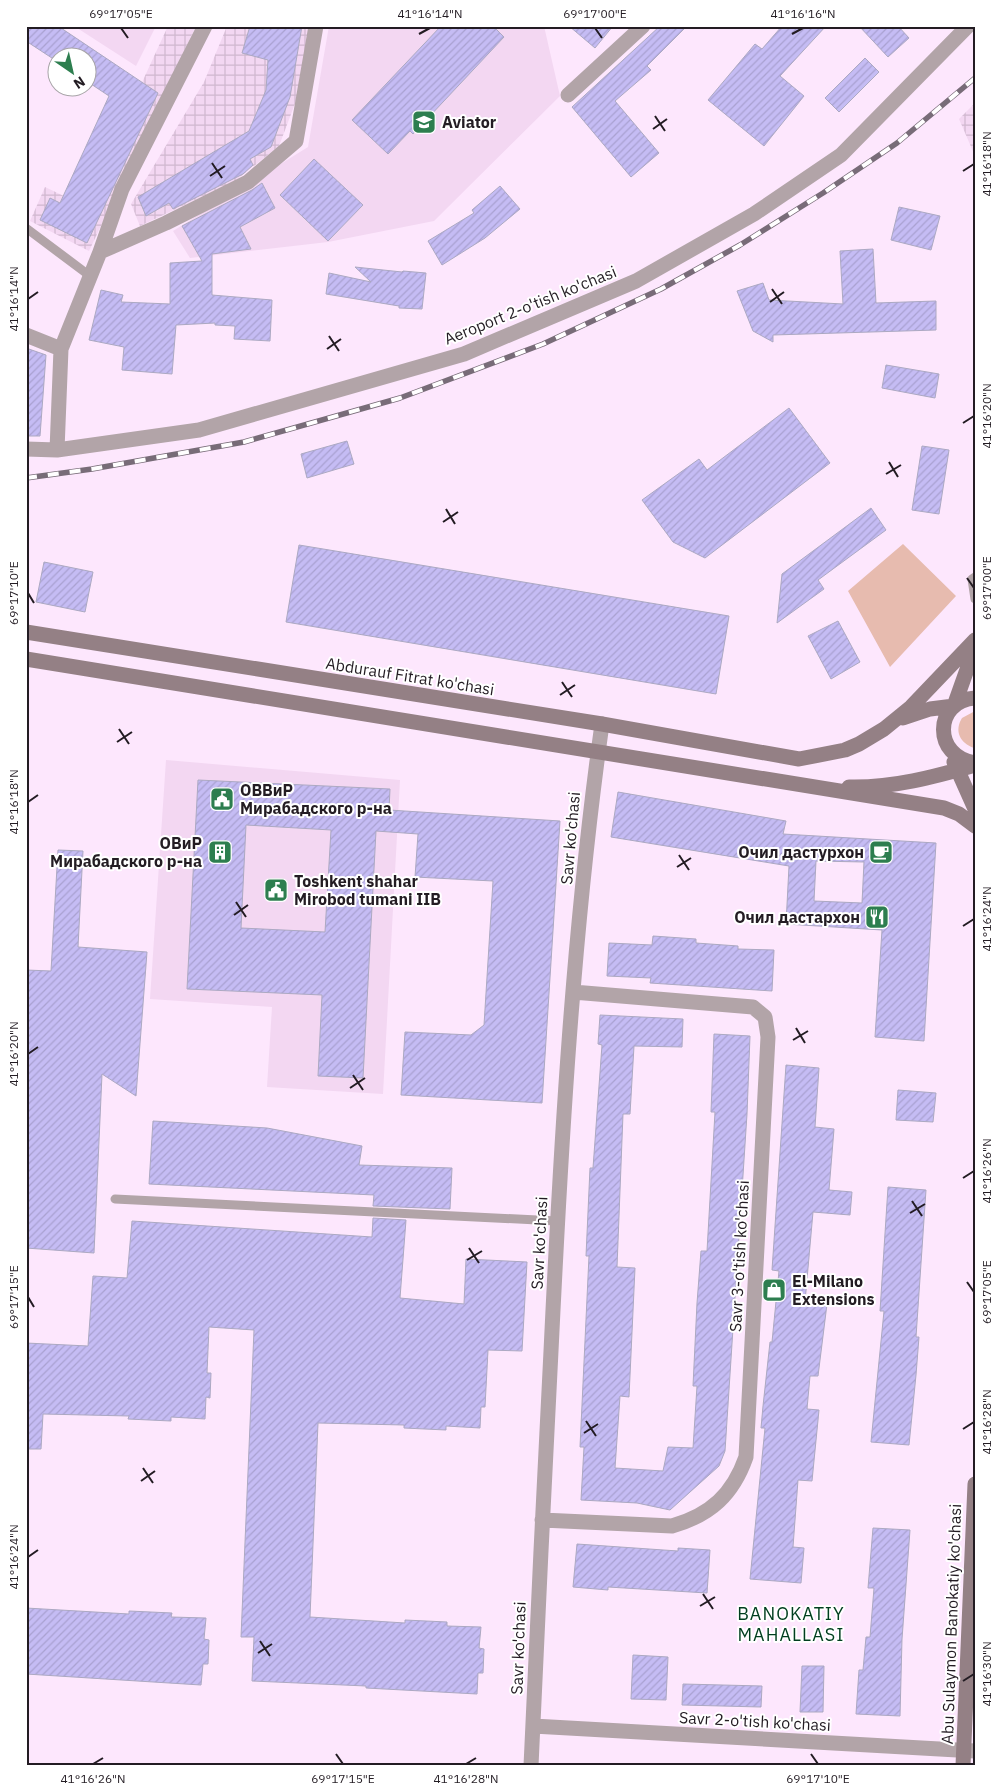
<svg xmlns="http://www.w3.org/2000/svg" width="1001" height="1792" font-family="'IBM Plex Sans',sans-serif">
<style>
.built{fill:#f3d7f2}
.industrial{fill:url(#industrial-grid)}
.grass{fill:#e7bbaf}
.building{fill:url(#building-hatch);stroke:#aca9c2;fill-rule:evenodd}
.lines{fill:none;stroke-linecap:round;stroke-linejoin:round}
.service{stroke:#b2a4a8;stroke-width:9}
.minor{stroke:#b2a4a8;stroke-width:15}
.secondary{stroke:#948085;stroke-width:15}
.rail-casing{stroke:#786c78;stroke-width:5.5}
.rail{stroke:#fff;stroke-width:4;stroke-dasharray:11;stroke-linecap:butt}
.ticks{fill:none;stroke:#231c23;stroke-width:2}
.labels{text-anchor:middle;stroke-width:4;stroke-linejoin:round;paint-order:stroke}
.poi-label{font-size:16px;font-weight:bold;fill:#231c23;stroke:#fff;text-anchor:start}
.street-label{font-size:16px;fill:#231c23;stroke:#fff}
.neighbourhood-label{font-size:18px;letter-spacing:1px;fill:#003e1f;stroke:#fff}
.neatline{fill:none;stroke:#231c23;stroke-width:2}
.ticks-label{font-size:12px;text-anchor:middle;fill:#231c23}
</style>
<defs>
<pattern id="industrial-grid" width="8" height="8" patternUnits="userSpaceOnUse" patternTransform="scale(1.25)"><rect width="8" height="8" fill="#f3d7f2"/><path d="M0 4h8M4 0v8" fill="none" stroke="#d0b8cf"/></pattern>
<pattern id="building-hatch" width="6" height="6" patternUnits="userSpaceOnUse" patternTransform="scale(1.25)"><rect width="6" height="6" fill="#c5bcf4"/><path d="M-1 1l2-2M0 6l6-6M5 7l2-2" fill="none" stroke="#a9a1d1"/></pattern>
</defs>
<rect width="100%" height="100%" fill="#fde7fd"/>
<path class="built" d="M74 26H156L136 66Z
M329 26H544L560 96 434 221 328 242 190 258 173 231 308 147Z
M166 760 400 780 383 1094 267 1087 272 1007 150 999Z"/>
<path class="industrial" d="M168 26H196L89 251 30 221 45 187 85 206Z
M227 26H310L299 93 279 146 235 181 140 226 131 204 204 82Z
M975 103V156L959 119Z"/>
<path class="grass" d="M903 544 956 596 890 667 848 591Z
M975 711V748H974C960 743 954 731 962 718Z"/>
<path class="building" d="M26 26H58L158 93 87 243 40 220 50 198 60 203 109 96 88 82V58H58V62L26 41Z
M250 26H302L290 97 271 147 250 159 253 165 243 174 173 209 169 203 146 216 138 197 249 131 266 90 268 60 242 53Z
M441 26H493L504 37 413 134 410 131 388 154 352 120Z
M569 26H613L595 48Z
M660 26H687L647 66 651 70 615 101 659 153 631 177 572 107Z
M782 26H826L780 76 804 96 764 146 708 100 755 44 762 49Z
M859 26H898L909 38 888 57Z
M865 58 879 72 839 112 825 98Z
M314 159 363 205 328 241 280 195Z
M262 183 275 208 240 227 251 249 212 254V295L272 300 270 341 234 339 235 326 215 325V323L176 325 172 374 122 370 124 347 89 340 101 290 123 295 121 302 170 304V263L202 261 182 226 252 190Z
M500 186 520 209 485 238 442 265 428 241 474 213 472 210Z
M899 207 940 216 931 250 891 240Z
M873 249 876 303 936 301V330L773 335V342L753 331 737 291 763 283 769 300 843 304 840 251Z
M355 267 402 272 403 271 426 273 422 309 399 308V306L326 294 329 273 371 282Z
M26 348 46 355 40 436H26Z
M886 365 939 374 935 398 882 388Z
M789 408 830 463 705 558 673 542 642 500 699 459 707 470Z
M347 441 354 464 307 478 301 454Z
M922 446 949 450 939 514 912 510Z
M871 508 886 530 818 580 824 589 777 623 782 574Z
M299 545 729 616 716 694 286 622Z
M44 562 93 572 85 612 36 602Z
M838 621 860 662 831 679 808 636Z
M198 780 390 789 389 810 560 821 542 1103 401 1095 405 1032 471 1035 484 1025 493 881 415 877 418 834 376 831 363 1078 318 1076 322 995 187 989ZM246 825 331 830 325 932 241 928Z
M618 792 786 821 783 834 936 843 924 1041 875 1037 882 930 786 924 789 866 611 837ZM816 861 864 862 862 903 814 901Z
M58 850 83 851 78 947 147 952 136 1096 102 1074 94 1253 26 1248V970L51 971Z
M653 936 696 939V943L738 946V949L774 950 772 991 650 983 651 978 607 976 609 943 652 945Z
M600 1015 683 1019 682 1047 634 1046 630 1114H623L617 1267 635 1268 629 1397 620 1396 615 1468 663 1471 668 1447 693 1448 697 1386H693L697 1303 701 1251H707L715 1112H711L714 1034 750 1036 747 1114 725 1451 719 1466 670 1510 637 1503 581 1500 584 1447H580L589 1256H586L590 1168H593L602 1045 598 1044Z
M786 1065 819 1068 815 1127 834 1129 829 1190 852 1192 850 1215 813 1212 805 1302 827 1304 818 1376H810L807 1409 819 1410 812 1481 798 1480 793 1547 804 1548 801 1583 750 1579 765 1428H761L763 1406 770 1342H772L779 1271 772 1270Z
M898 1090 936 1093 933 1122 896 1120Z
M153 1121 267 1128 362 1146 359 1165 452 1168 450 1209 373 1206 374 1195 149 1184Z
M888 1187 926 1190 916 1337H919L916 1375 909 1445 871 1442 884 1311H880Z
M373 1218 406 1220 400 1298 464 1304 466 1259 527 1262 522 1351 488 1350 485 1407H481L480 1428 446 1426V1430L404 1428V1425L318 1423 310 1617 405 1623V1620L447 1622V1626L481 1627 479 1648 484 1649 483 1673H478L477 1694 366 1688V1686L252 1681 254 1637H241L254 1330 209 1327 207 1373H211L210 1398 206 1397 205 1419 171 1417V1421L128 1419 129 1416 43 1414 41 1449H26V1343L88 1346 93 1276 127 1278 132 1221 372 1237Z
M873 1528 910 1530 902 1639 900 1716 856 1714 859 1670H863L866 1637H870L874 1588H868Z
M577 1544 678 1551V1548L710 1550 707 1593 608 1587V1590L573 1587Z
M26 1608 129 1614V1611L172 1613 171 1617 206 1618 204 1639 209 1640 208 1664H203L201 1685 26 1674Z
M633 1655 668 1657 666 1700 631 1699Z
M802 1666H824L823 1712H800Z
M683 1684 762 1686 761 1707 682 1705Z"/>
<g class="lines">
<path class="service" d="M26 228 90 276
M975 577 972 579 975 599
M115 1199 557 1221"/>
<path class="minor" d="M568 95 643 26
M100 252 122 189 205 26
M26 335 61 349
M26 449 57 450 199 430 464 354 636 281 754 214 841 155 968 26
M57 450 61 349 100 252 166 223 248 182 296 141 316 26
M542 1520 672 1526C711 1515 733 1494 746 1457L768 1037 765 1017 753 1007 573 992
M533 1726 975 1751
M531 1766C537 1628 544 1489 551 1351 561 1142 573 931 602 724"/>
<path class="secondary" d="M26 632 602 724 799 759 845 750 859 744 884 729 911 707 975 640
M26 659 944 808 959 814 975 826
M975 698C933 701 933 757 975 763
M903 718 930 709 954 706 975 647
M954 762 975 809
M849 787C893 788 934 777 975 765
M963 1766 975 1484"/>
<g class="rail-casing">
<path id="rail" d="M26 478 92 469 244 442 400 398 543 344 661 289 740 245 823 193 897 143 975 78"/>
</g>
<use href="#rail" class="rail"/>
</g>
<path class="ticks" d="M121 28 128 38M595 28 602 38M419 34 430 28M792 34 803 28M655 116 665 131M653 129 667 119M212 163 222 178M963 171 974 164M210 176 225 166M772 289 782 304M28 299 38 292M770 302 784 292M329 336 339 351M327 349 341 339M963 423 974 416M889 462 898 477M886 474 901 465M446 509 455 524M443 522 458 512M967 578 974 588M28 593 34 603M562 682 572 697M560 695 575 685M119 729 129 744M117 742 132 732M28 802 38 795M679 855 689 870M677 867 691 858M236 902 246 917M234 915 248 905M963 926 974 919M796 1028 805 1043M793 1040 808 1031M28 1054 38 1047M353 1075 363 1090M350 1088 365 1078M963 1178 974 1171M912 1201 922 1216M910 1213 925 1204M469 1248 479 1263M467 1260 482 1251M967 1282 974 1292M28 1297 34 1307M586 1421 596 1436M963 1429 974 1422M584 1433 598 1424M143 1468 153 1483M141 1481 155 1471M28 1557 38 1550M703 1594 713 1609M700 1606 715 1597M260 1641 270 1656M258 1653 272 1644M963 1681 974 1674M336 1754 343 1764M811 1754 818 1764M93 1764 103 1758M466 1764 476 1758"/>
<defs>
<g id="school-square" transform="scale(1.25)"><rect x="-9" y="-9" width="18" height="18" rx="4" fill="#2d7e4f" stroke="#fff"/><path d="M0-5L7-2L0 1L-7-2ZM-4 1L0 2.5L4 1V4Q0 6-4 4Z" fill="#fff"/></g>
<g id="civic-square" transform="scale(1.25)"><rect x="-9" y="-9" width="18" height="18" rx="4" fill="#2d7e4f" stroke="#fff"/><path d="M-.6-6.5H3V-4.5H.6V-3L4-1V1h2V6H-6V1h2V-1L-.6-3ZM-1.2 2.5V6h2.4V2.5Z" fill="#fff"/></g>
<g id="building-square" transform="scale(1.25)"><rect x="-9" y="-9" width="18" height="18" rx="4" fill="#2d7e4f" stroke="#fff"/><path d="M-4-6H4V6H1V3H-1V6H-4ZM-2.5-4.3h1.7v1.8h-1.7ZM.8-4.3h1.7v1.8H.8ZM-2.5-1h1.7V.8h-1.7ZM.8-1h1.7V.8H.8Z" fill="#fff"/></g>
<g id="cafe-square" transform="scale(1.25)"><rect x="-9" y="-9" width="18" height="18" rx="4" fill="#2d7e4f" stroke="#fff"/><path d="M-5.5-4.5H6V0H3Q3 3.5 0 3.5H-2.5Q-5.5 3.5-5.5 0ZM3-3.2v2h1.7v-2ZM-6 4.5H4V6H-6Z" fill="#fff"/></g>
<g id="restaurant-square" transform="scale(1.25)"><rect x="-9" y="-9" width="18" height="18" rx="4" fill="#2d7e4f" stroke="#fff"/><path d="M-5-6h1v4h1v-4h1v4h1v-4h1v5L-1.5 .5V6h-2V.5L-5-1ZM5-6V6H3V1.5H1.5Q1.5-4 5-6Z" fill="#fff"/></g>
<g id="shop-square" transform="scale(1.25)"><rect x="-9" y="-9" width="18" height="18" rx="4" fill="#2d7e4f" stroke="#fff"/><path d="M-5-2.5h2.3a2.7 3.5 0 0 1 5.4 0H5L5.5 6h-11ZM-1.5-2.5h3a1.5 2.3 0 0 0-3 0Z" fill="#fff"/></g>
</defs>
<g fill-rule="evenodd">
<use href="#school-square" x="424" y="122"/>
<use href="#civic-square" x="222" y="799"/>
<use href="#building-square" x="220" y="852"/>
<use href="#cafe-square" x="881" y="852"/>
<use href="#civic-square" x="276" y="890"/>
<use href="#restaurant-square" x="877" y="917"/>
<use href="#shop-square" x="774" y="1290"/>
</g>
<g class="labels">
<g class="poi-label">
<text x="442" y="128">Aviator</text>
<text x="240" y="796">ОВВиР<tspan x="240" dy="18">Мирабадского р-на</tspan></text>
<text x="202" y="849" text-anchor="end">ОВиР<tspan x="202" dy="18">Мирабадского р-на</tspan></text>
<text x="864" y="858" text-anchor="end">Очил дастурхон</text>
<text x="294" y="887">Toshkent shahar<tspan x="294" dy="18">Mirobod tumani IIB</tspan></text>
<text x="860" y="923" text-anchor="end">Очил дастархон</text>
<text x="792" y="1287">El-Milano<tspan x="792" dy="18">Extensions</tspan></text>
</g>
<g class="street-label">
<text transform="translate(530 305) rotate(-22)" y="6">Aeroport 2-o'tish ko'chasi</text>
<text transform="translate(410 676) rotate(9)" y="6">Abdurauf Fitrat ko'chasi</text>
<text transform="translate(570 838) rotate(-85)" y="6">Savr ko'chasi</text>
<text transform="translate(539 1243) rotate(-87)" y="6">Savr ko'chasi</text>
<text transform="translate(739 1256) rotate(-87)" y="6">Savr 3-o'tish ko'chasi</text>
<text transform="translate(951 1624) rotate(-88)" y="6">Abu Sulaymon Banokatiy ko'chasi</text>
<text transform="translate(518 1648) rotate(-88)" y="6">Savr ko'chasi</text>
<text transform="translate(755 1721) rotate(3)" y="6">Savr 2-o'tish ko'chasi</text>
</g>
<g class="neighbourhood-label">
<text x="791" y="1620">BANOKATIY<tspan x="791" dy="21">MAHALLASI</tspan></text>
</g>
</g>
<rect width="1001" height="1792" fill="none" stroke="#ffffff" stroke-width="55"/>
<g transform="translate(72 72) rotate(146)"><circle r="24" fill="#ffffff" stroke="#a7a4a7"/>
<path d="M0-4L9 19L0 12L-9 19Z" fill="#2d7e4f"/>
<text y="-8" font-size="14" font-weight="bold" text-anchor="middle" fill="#231c23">N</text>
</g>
<rect x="28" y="28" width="946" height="1736" class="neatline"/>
<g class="ticks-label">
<text x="121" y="18">69°17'05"E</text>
<text x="430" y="18">41°16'14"N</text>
<text x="595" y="18">69°17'00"E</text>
<text x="803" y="18">41°16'16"N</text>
<text transform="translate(987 164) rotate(-90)" y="4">41°16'18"N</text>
<text transform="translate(14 299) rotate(-90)" y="4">41°16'14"N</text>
<text transform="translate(987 416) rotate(-90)" y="4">41°16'20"N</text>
<text transform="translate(987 588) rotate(-90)" y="4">69°17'00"E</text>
<text transform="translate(14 593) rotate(-90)" y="4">69°17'10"E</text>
<text transform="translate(14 802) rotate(-90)" y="4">41°16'18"N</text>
<text transform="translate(987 919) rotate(-90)" y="4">41°16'24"N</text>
<text transform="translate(14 1054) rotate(-90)" y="4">41°16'20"N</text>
<text transform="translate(987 1171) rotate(-90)" y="4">41°16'26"N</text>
<text transform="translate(987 1292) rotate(-90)" y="4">69°17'05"E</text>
<text transform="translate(14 1297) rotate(-90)" y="4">69°17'15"E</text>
<text transform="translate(987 1422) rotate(-90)" y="4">41°16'28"N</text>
<text transform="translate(14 1557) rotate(-90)" y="4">41°16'24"N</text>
<text transform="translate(987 1674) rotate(-90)" y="4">41°16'30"N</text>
<text x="93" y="1783">41°16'26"N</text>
<text x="343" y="1783">69°17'15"E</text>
<text x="466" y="1783">41°16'28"N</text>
<text x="818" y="1783">69°17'10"E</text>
</g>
</svg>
